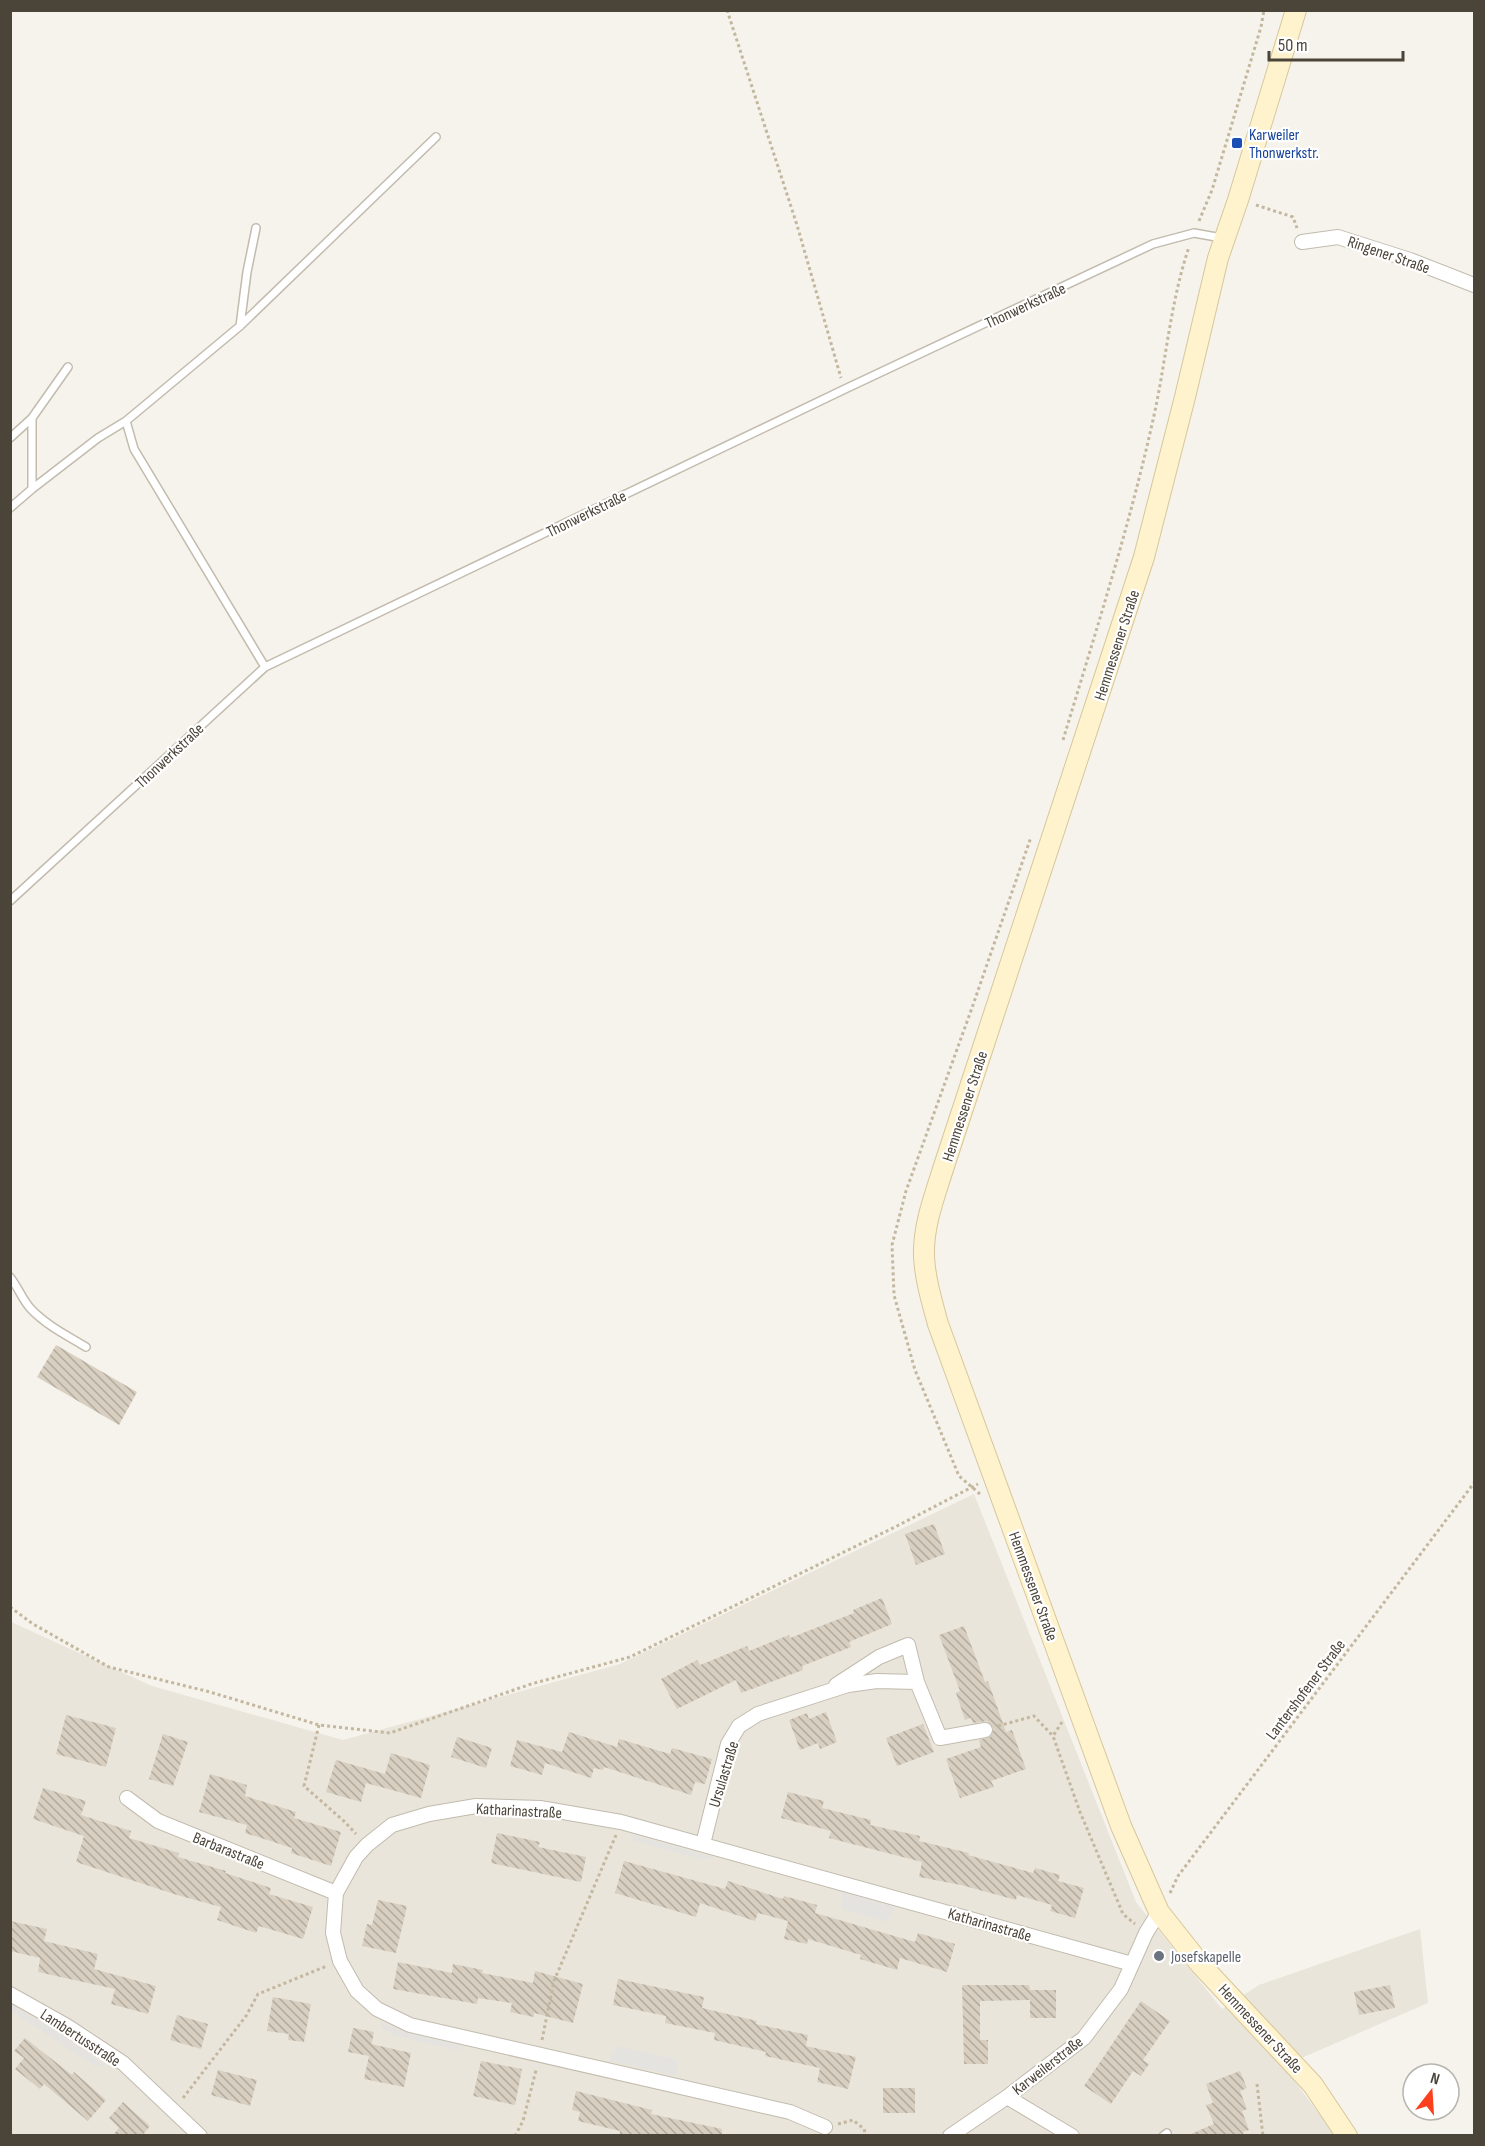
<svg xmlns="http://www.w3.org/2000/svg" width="1485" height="2146" font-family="'Sofia Sans Condensed',sans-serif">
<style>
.residential{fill:#eae5da}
.parking{fill:#e5e3e0}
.building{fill:url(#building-back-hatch)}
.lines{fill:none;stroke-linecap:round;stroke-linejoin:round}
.service-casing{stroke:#c2bbae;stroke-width:10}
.minor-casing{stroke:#c2bbae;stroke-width:16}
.secondary-casing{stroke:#d6c79b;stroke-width:22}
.path{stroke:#c4b79f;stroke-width:3;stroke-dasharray:3 3;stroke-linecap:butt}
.service{stroke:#fff;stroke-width:7}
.minor{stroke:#fff;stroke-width:14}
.secondary{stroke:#fff3cd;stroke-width:20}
.transit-dot{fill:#1a4fb4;stroke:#fff;stroke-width:2}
.worship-dot{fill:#6b7280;stroke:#fff;stroke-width:2}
.labels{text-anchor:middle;stroke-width:4.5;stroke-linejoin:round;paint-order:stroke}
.transit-label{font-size:16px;fill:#164399;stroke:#fff;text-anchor:start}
.street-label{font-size:16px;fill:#4b4439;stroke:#fff}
.worship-label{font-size:16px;fill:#5b616d;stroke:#fff;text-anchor:start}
</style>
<defs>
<pattern id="building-back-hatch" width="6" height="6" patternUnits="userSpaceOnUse" patternTransform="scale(1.5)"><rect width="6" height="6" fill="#d8cfc1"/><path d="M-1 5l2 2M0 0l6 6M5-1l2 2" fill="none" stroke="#b1aa9e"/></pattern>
</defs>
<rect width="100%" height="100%" fill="#f6f3ec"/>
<path class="residential" d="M974 1494 1136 1902 1222 2009 1259 1985 1420 1929 1428 2003 1283 2066 1335 2135 11 2136V1622L152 1686 343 1740 620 1664Z"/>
<path class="parking" d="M629 1834 715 1857 703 1860 634 1841Z
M842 1892 896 1907 887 1922 842 1909Z
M10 2004 59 2032 105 2065 96 2067 11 2011Z
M380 2022 411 2033 465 2046 457 2050 396 2036 382 2029Z
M616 2046 677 2059V2076L609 2061Z"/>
<path class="building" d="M56 1345 137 1392 119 1425 37 1377Z
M934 1524 945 1554 916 1565 905 1534Z
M882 1598 892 1624 849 1642 851 1647 802 1666 803 1670 741 1693 736 1680 677 1709 661 1679 697 1660 700 1665 747 1646 749 1651 789 1635 790 1638 854 1613 853 1610Z
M964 1626 985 1682 988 1681 1006 1732 1012 1730 1026 1769 991 1781 994 1787 960 1798 946 1759 981 1747 979 1740 990 1737 994 1729 987 1721 973 1723 971 1718 965 1720 956 1693 960 1691 939 1635Z
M826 1712 837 1742 820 1749 818 1743 800 1750 789 1720 807 1713 809 1719Z
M66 1715 116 1728 106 1767 56 1754Z
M923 1724 934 1752 897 1766 886 1738Z
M569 1732 617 1747 619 1739 670 1754 672 1748 712 1759 705 1784 695 1782 691 1795 604 1767 603 1770 594 1768 591 1778 545 1763 542 1775 510 1766 517 1740 562 1752Z
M163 1734 188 1742 173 1786 149 1779Z
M457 1737 492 1748 486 1768 451 1757Z
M391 1753 430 1765 421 1798 366 1783 361 1802 326 1792 336 1760 385 1774Z
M210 1774 247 1785 245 1796 296 1812 294 1818 341 1832 331 1866 291 1853 292 1848 245 1833 247 1825 199 1812Z
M43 1788 86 1801 81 1815 131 1831 129 1838 179 1853 178 1857 226 1871 225 1873 271 1888 269 1894 313 1907 303 1939 259 1926 256 1933 217 1920 221 1907 177 1895 76 1862 84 1836 33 1819Z
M788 1792 824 1801 822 1808 871 1820 870 1825 920 1836 919 1841 969 1853 968 1855 1033 1873 1035 1868 1060 1875 1058 1881 1084 1888 1075 1918 1050 1911 1052 1905 1017 1895 1016 1900 961 1885 919 1877 922 1862 829 1838 831 1831 781 1818Z
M497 1833 540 1842 538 1847 586 1857 581 1882 491 1863Z
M624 1861 725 1889 728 1881 783 1899 784 1896 817 1905 815 1913 915 1942 918 1933 955 1944 947 1972 900 1958 897 1970 860 1959 861 1955 808 1939 807 1944 784 1939 788 1921 758 1913 755 1921 700 1903 696 1917 615 1893Z
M378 1900 407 1906 396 1953 362 1946 367 1924 372 1925Z
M10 1921 47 1929 44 1941 98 1954 94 1969 156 1986 148 2014 111 2004 115 1989 38 1972 40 1958 10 1951Z
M398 1962 452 1973 453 1964 483 1970 482 1973 533 1983 535 1971 583 1984 573 2023 534 2013V2017L510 2012 512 2003 478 1998 477 2004 393 1989Z
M618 1979 704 1997 702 2008 757 2021 756 2024 808 2035 806 2046 856 2057 848 2089 817 2082 820 2068 765 2056 766 2052 714 2040 715 2033 665 2023 666 2016 613 2005Z
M962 1985H1029L1030 1990H1056V2018H1030V2000L980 2001V2040H988V2064H964Z
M1390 1985 1395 2008 1359 2015 1354 1992Z
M273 1997 311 2004 304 2042 288 2040 289 2034 267 2031Z
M1141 2001 1170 2021 1143 2060 1149 2064 1141 2076 1133 2071 1111 2104 1084 2086Z
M177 2015 208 2024 201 2049 170 2040Z
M353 2028 374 2032 371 2047V2044L411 2053 404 2087 364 2079 369 2056 348 2052Z
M25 2038 72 2075 74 2072 106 2100 88 2121 44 2084 40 2089 15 2069 24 2058 14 2051Z
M481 2061 522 2069 515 2105 473 2096Z
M218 2070 257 2080 250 2106 211 2095Z
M1240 2071 1247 2088 1240 2091 1247 2109 1242 2111 1249 2130 1243 2132 1244 2136H1186L1214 2124 1206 2105 1213 2103 1206 2084Z
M883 2088H915V2113H883Z
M576 2091 652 2110 651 2114 722 2129V2136H619L620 2131 578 2121 580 2112 572 2110Z
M123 2102 150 2126 142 2136H112L119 2128 109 2118Z"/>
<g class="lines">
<g class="service-casing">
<path id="service" d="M240 326 247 272 256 228
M10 438 32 418 68 367
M32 489 98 438 126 421
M10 508 32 489V418
M265 667 134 449 126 421 240 326 436 137
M10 901 265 667 845 389 1153 244 1194 233 1222 238
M10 1277C18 1287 23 1301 31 1309 46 1325 68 1336 86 1347
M1163 2136 1167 2133"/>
</g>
<g class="minor-casing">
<path id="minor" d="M1302 242 1338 237 1410 260 1474 285
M836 1685 879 1657 908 1645 917 1682
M127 1798 158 1821 336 1893
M703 1844 728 1744 739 1726 758 1714 848 1685 877 1681 917 1682 940 1738 985 1730
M10 1994 67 2026 123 2063 200 2136
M1007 2097 1072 2136
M825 2127 790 2112 410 2025 377 2009 357 1991 340 1961 333 1933 336 1893 356 1857 367 1845 392 1825 429 1814 476 1806 540 1808 621 1822 1132 1964
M950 2136 1007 2097 1084 2038 1121 1989 1146 1933 1159 1912"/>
</g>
<g class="secondary-casing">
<path id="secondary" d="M1296 10 1238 200 1218 258 1185 397 1144 557 944 1166C935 1195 923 1225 924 1256 925 1279 932 1302 938 1324L1121 1826 1159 1912 1201 1965 1313 2085 1347 2136"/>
</g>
<path class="path" d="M727 10 797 225 841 378
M1256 205 1293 217 1297 228
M1199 221 1212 190 1261 27 1264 10
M1063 740C1095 634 1129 528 1153 420 1166 363 1170 303 1189 247
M980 1494 959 1476 915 1370 894 1295 892 1245 906 1191 973 1005 1031 837
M10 1607 33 1624 109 1667 210 1692 319 1725 390 1733 531 1684 630 1657 897 1526 978 1484
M1062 1722 1053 1736 1080 1812 1123 1914 1135 1924
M319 1725 304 1786 345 1822 356 1834
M998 1726 1034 1716 1053 1736
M1170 1893 1178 1876 1474 1483
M542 2040 554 1981 616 1835
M1257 2084 1263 2136
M183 2098 246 2016 258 1994 327 1966
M838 2124 853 2120 864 2129 866 2136
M515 2136 523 2121 536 2070"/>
<use href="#service" class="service"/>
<use href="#minor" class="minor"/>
<use href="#secondary" class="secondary"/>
</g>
<rect class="transit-dot" x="1231" y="137" width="12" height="12" rx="3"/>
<circle class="worship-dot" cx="1159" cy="1956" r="6"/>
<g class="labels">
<g class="transit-label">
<text x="1249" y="140">Karweiler<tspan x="1249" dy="18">Thonwerkstr.</tspan></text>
</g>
<g class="street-label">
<text transform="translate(1389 254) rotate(19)" y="6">Ringener Straße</text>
<text transform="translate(1025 305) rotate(-25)" y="6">Thonwerkstraße</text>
<text transform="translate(586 513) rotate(-26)" y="6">Thonwerkstraße</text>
<text transform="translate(1116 645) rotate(-72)" y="6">Hemmessener Straße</text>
<text transform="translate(169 755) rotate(-43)" y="6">Thonwerkstraße</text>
<text transform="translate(964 1106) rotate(-72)" y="6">Hemmessener Straße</text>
<text transform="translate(1034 1586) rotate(70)" y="6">Hemmessener Straße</text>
<text transform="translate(1305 1689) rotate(-53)" y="6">Lantershofener Straße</text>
<text transform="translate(723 1774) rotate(-73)" y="6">Ursulastraße</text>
<text transform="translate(519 1810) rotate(3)" y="6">Katharinastraße</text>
<text transform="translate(229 1850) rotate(22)" y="6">Barbarastraße</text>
<text transform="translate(990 1924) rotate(16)" y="6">Katharinastraße</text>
<text transform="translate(1261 2028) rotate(47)" y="6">Hemmessener Straße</text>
<text transform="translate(81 2037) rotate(33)" y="6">Lambertusstraße</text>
<text transform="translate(1047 2065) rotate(-38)" y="6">Karweilerstraße</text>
</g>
<g class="worship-label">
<text x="1171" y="1962">Josefskapelle</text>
</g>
</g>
<rect width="1485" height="2146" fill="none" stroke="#4b4439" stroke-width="24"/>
<g transform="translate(1431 2092) rotate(17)"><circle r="28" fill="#ffffff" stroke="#b7b4b0" stroke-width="1.5"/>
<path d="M0-4.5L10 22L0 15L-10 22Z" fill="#fc3f1d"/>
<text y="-9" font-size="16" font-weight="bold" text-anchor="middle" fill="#4b4439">N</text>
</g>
<path d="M1269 51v9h134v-9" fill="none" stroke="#4b4439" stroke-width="3"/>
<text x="1278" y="51" font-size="18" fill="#4b4439" stroke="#ffffff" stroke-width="4.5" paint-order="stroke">50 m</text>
</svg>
